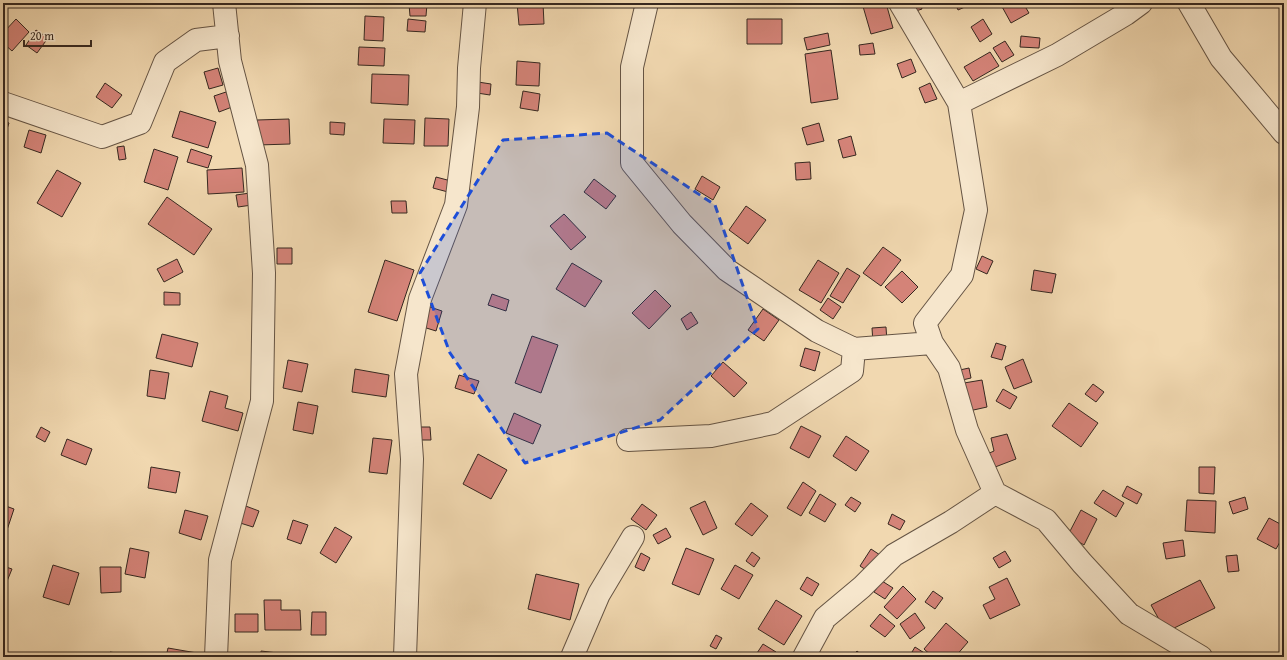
<svg xmlns="http://www.w3.org/2000/svg" width="1287" height="660" font-family="'Gentium Book Plus',serif">
<style>
.building{fill:#d48378;stroke:#362820}
.lines{fill:none;stroke-linecap:round;stroke-linejoin:round}
.minor-casing{stroke:#655444;stroke-width:24}
.minor{stroke:#f6e6cc;stroke-width:22}
.marked{fill:#1d4ed8;fill-opacity:0.2;stroke:#1d4ed8;stroke-width:3;stroke-dasharray:8 5;stroke-linejoin:round}
</style>
<rect width="100%" height="100%" fill="#f1d8b0"/>
<filter id="stains"><feTurbulence type="fractalNoise" baseFrequency=".005" numOctaves="4"/><feColorMatrix values="0 0 0 0 .2 0 0 0 0 .09 0 0 0 0 .02 0 0 0 .5 -.17"/></filter>
<radialGradient id="worn" r=".72"><stop offset=".6" stop-color="#630" stop-opacity="0"/><stop offset="1" stop-color="#630" stop-opacity=".3"/></radialGradient>
<path class="building" d="M304 3H328V7Z
M517 3H543L544 24 519 25Z
M862 3H886L893 28 871 34Z
M903 3H920L922 9 907 14Z
M955 3H974L958 10Z
M1000 3H1023L1029 13 1011 23Z
M409 4H427L426 16H410Z
M365 16 384 17 383 41 364 40Z
M16 19 29 32 12 51 3 43V33Z
M408 19 426 21 425 32 407 31Z
M747 19H782V44H747Z
M983 19 992 34 980 42 971 27Z
M36 30 48 38 37 53 26 45Z
M828 33 830 45 807 50 804 38Z
M1021 36 1040 38 1039 48 1020 47Z
M1005 41 1014 55 1002 62 993 48Z
M873 43 875 54 860 55 859 45Z
M359 47 385 48 384 66 358 65Z
M831 50 838 99 811 103 805 54Z
M990 52 999 66 973 81 964 67Z
M911 59 916 72 902 78 897 64Z
M517 61 540 63 539 86 516 85Z
M218 68 223 85 209 89 204 72Z
M372 74 409 75 408 105 371 103Z
M478 82 491 84 490 95 477 93Z
M105 83 122 95 112 108 96 97Z
M930 83 937 99 925 103 919 88Z
M523 91 540 94 538 111 520 108Z
M226 92 232 107 219 112 214 96Z
M180 111 216 122 208 148 172 137Z
M425 118 449 119 448 146H424Z
M289 119 290 144 258 145 257 120Z
M384 119 415 120 414 144 383 143Z
M3 121 9 123 3 141Z
M330 122 345 123 344 135 330 134Z
M819 123 824 141 807 145 802 128Z
M29 130 46 135 41 153 24 147Z
M851 136 856 155 843 158 838 140Z
M124 146 126 159 119 160 117 147Z
M154 149 178 157 168 190 144 182Z
M191 149 212 156 208 168 187 162Z
M810 162 811 179 796 180 795 163Z
M242 168 244 192 208 194 207 170Z
M57 170 81 183 62 217 37 203Z
M702 176 720 187 713 200 695 189Z
M436 177 451 181 448 192 433 188Z
M594 179 616 196 606 209 584 192Z
M250 193 252 205 238 207 236 195Z
M167 197 212 229 194 255 148 224Z
M391 201H406L407 213H392Z
M746 206 766 220 748 244 729 230Z
M564 214 586 237 571 250 550 226Z
M883 247 901 260 881 286 863 273Z
M277 248H292V264H277Z
M982 256 993 261 987 274 976 269Z
M177 259 183 272 164 282 157 269Z
M385 260 414 270 397 321 368 312Z
M818 260 839 273 821 303 799 290Z
M572 263 602 281 585 307 556 289Z
M847 268 860 276 843 303 830 296Z
M1034 270 1056 274 1052 293 1031 290Z
M902 271 918 287 902 303 885 287Z
M655 290 671 306 649 329 632 313Z
M164 292 180 293V305H164Z
M492 294 509 300 506 311 488 305Z
M828 298 841 307 833 319 820 310Z
M427 306 442 311 436 331 420 326Z
M763 309 779 320 764 341 748 330Z
M691 312 698 323 687 330 681 319Z
M886 327 887 342 873 343 872 328Z
M162 334 198 343 192 367 156 358Z
M532 336 558 345 541 393 515 383Z
M996 343 1006 346 1002 360 991 357Z
M805 348 820 352 815 371 800 366Z
M1023 359 1032 382 1014 389 1005 367Z
M288 360 308 364 302 392 283 388Z
M723 362 747 383 734 397 711 376Z
M969 368 971 378 958 381 955 371Z
M355 369 389 375 386 397 352 392Z
M150 370 169 373 165 399 147 396Z
M459 375 479 381 474 394 455 388Z
M982 380 987 407 969 411 964 383Z
M1093 384 1104 392 1096 402 1085 394Z
M1003 389 1017 397 1010 409 996 401Z
M210 391 228 396 225 408 243 413 238 431 202 421Z
M298 402 318 406 313 434 293 430Z
M1069 403 1098 423 1081 447 1052 426Z
M514 413 541 425 533 444 506 433Z
M801 426 821 436 809 458 790 448Z
M41 427 50 432 45 442 36 437Z
M415 427H430L431 440H415Z
M1007 434 1016 459 990 469 985 455 994 451 991 438Z
M846 436 869 451 856 471 833 456Z
M373 438 392 440 387 474 369 472Z
M67 439 92 449 86 465 61 455Z
M478 454 507 470 491 499 463 484Z
M151 467 180 472 176 493 148 488Z
M1199 467H1215L1214 494 1199 493Z
M803 482 816 491 801 516 787 508Z
M1127 486 1142 494 1137 504 1122 496Z
M1103 490 1124 503 1116 517 1094 503Z
M820 494 836 504 825 522 809 513Z
M851 497 861 503 855 512 845 505Z
M1245 497 1248 509 1233 514 1229 502Z
M1187 500 1216 501 1215 533 1185 531Z
M705 501 717 528 703 535 690 508Z
M751 503 768 516 752 536 735 524Z
M642 504 657 515 646 530 631 519Z
M3 505 14 509 3 542Z
M243 505 259 511 253 527 237 522Z
M185 510 208 516 201 540 179 533Z
M1081 510 1097 519 1084 545 1068 535Z
M892 514 905 521 900 530 888 524Z
M1269 518 1284 526V535L1276 549 1257 539Z
M293 520 308 525 301 544 287 539Z
M335 527 352 537 336 563 320 553Z
M666 528 671 537 658 544 653 535Z
M1183 540 1185 556 1166 559 1163 543Z
M130 548 149 552 145 578 125 574Z
M686 548 714 559 699 595 672 584Z
M871 549 880 555 869 572 860 566Z
M1005 551 1011 561 999 568 993 558Z
M752 552 760 558 754 567 746 561Z
M641 553 650 558 644 571 635 567Z
M1237 555 1239 571 1228 572 1226 556Z
M53 565 79 573 69 605 43 597Z
M735 565 753 575 739 599 721 589Z
M3 566 12 569 3 591Z
M100 567H121V592L101 593Z
M536 574 579 584 570 620 528 609Z
M807 577 819 584 812 596 800 589Z
M1007 578 1020 605 990 619 983 605 995 599 989 587Z
M1200 580 1215 608 1166 632 1151 605Z
M882 581 893 588 885 599 874 592Z
M903 586 916 599 897 619 884 607Z
M933 591 943 598 935 609 925 602Z
M264 600H281V610H300L301 630H265Z
M776 600 802 616 784 645 758 629Z
M312 612H326V635H311Z
M915 613 925 628 910 639 900 624Z
M235 614H258V632H235Z
M880 614 895 626 885 637 870 626Z
M946 623 968 642 955 657H933L924 649Z
M716 635 722 638 716 649 710 646Z
M763 644 776 652 772 657H757L755 656Z
M915 647 929 656V657H909Z
M168 648 197 653V657H166Z
M261 651 286 654 285 657H261Z
M857 651 864 657H851Z
M110 652 129 655V657H109Z"/>
<g class="lines">
<g class="minor-casing">
<path id="minor" d="M647 3 632 67V163L682 224 727 270 817 331 854 349 932 343
M900 3 959 103 976 210 962 275 925 323 932 343 949 368 967 430 995 493 1046 520 1082 563 1129 614 1201 657
M1189 3 1221 58 1284 133
M3 103 102 137 140 123 165 62 196 40 228 36
M959 103 1057 55 1126 14 1141 3
M628 440 711 436 773 423 852 371 854 349
M216 657 220 560 262 401 264 273 257 165 230 61 224 3
M405 657 412 459 406 374 420 299 456 205 468 107 469 68 475 3
M572 657 599 594 633 537
M804 657 825 618 862 587 894 555 951 522 995 493"/>
</g>
<use href="#minor" class="minor"/>
</g>
<path class="marked" d="M607 133 715 205 758 329 660 420 525 463 450 353 420 273 503 140Z"/>
<rect width="1287" height="660" fill="none" stroke="#f1d8b0" stroke-width="16"/>
<rect x="4" y="4" width="1279" height="652" fill="none" stroke="#362820" stroke-width="2"/>
<rect x="8" y="8" width="1271" height="644" fill="none" stroke="#362820"/>
<path d="M24 40v6h67v-6" fill="none" stroke="#362820" stroke-width="2"/>
<text x="30" y="40" font-size="12" fill="#362820" stroke="#f6e6cc" stroke-width="3" paint-order="stroke">20 m</text>
<rect width="100%" height="100%" filter="url(#stains)"/>
<rect width="100%" height="100%" fill="url(#worn)"/>
</svg>
